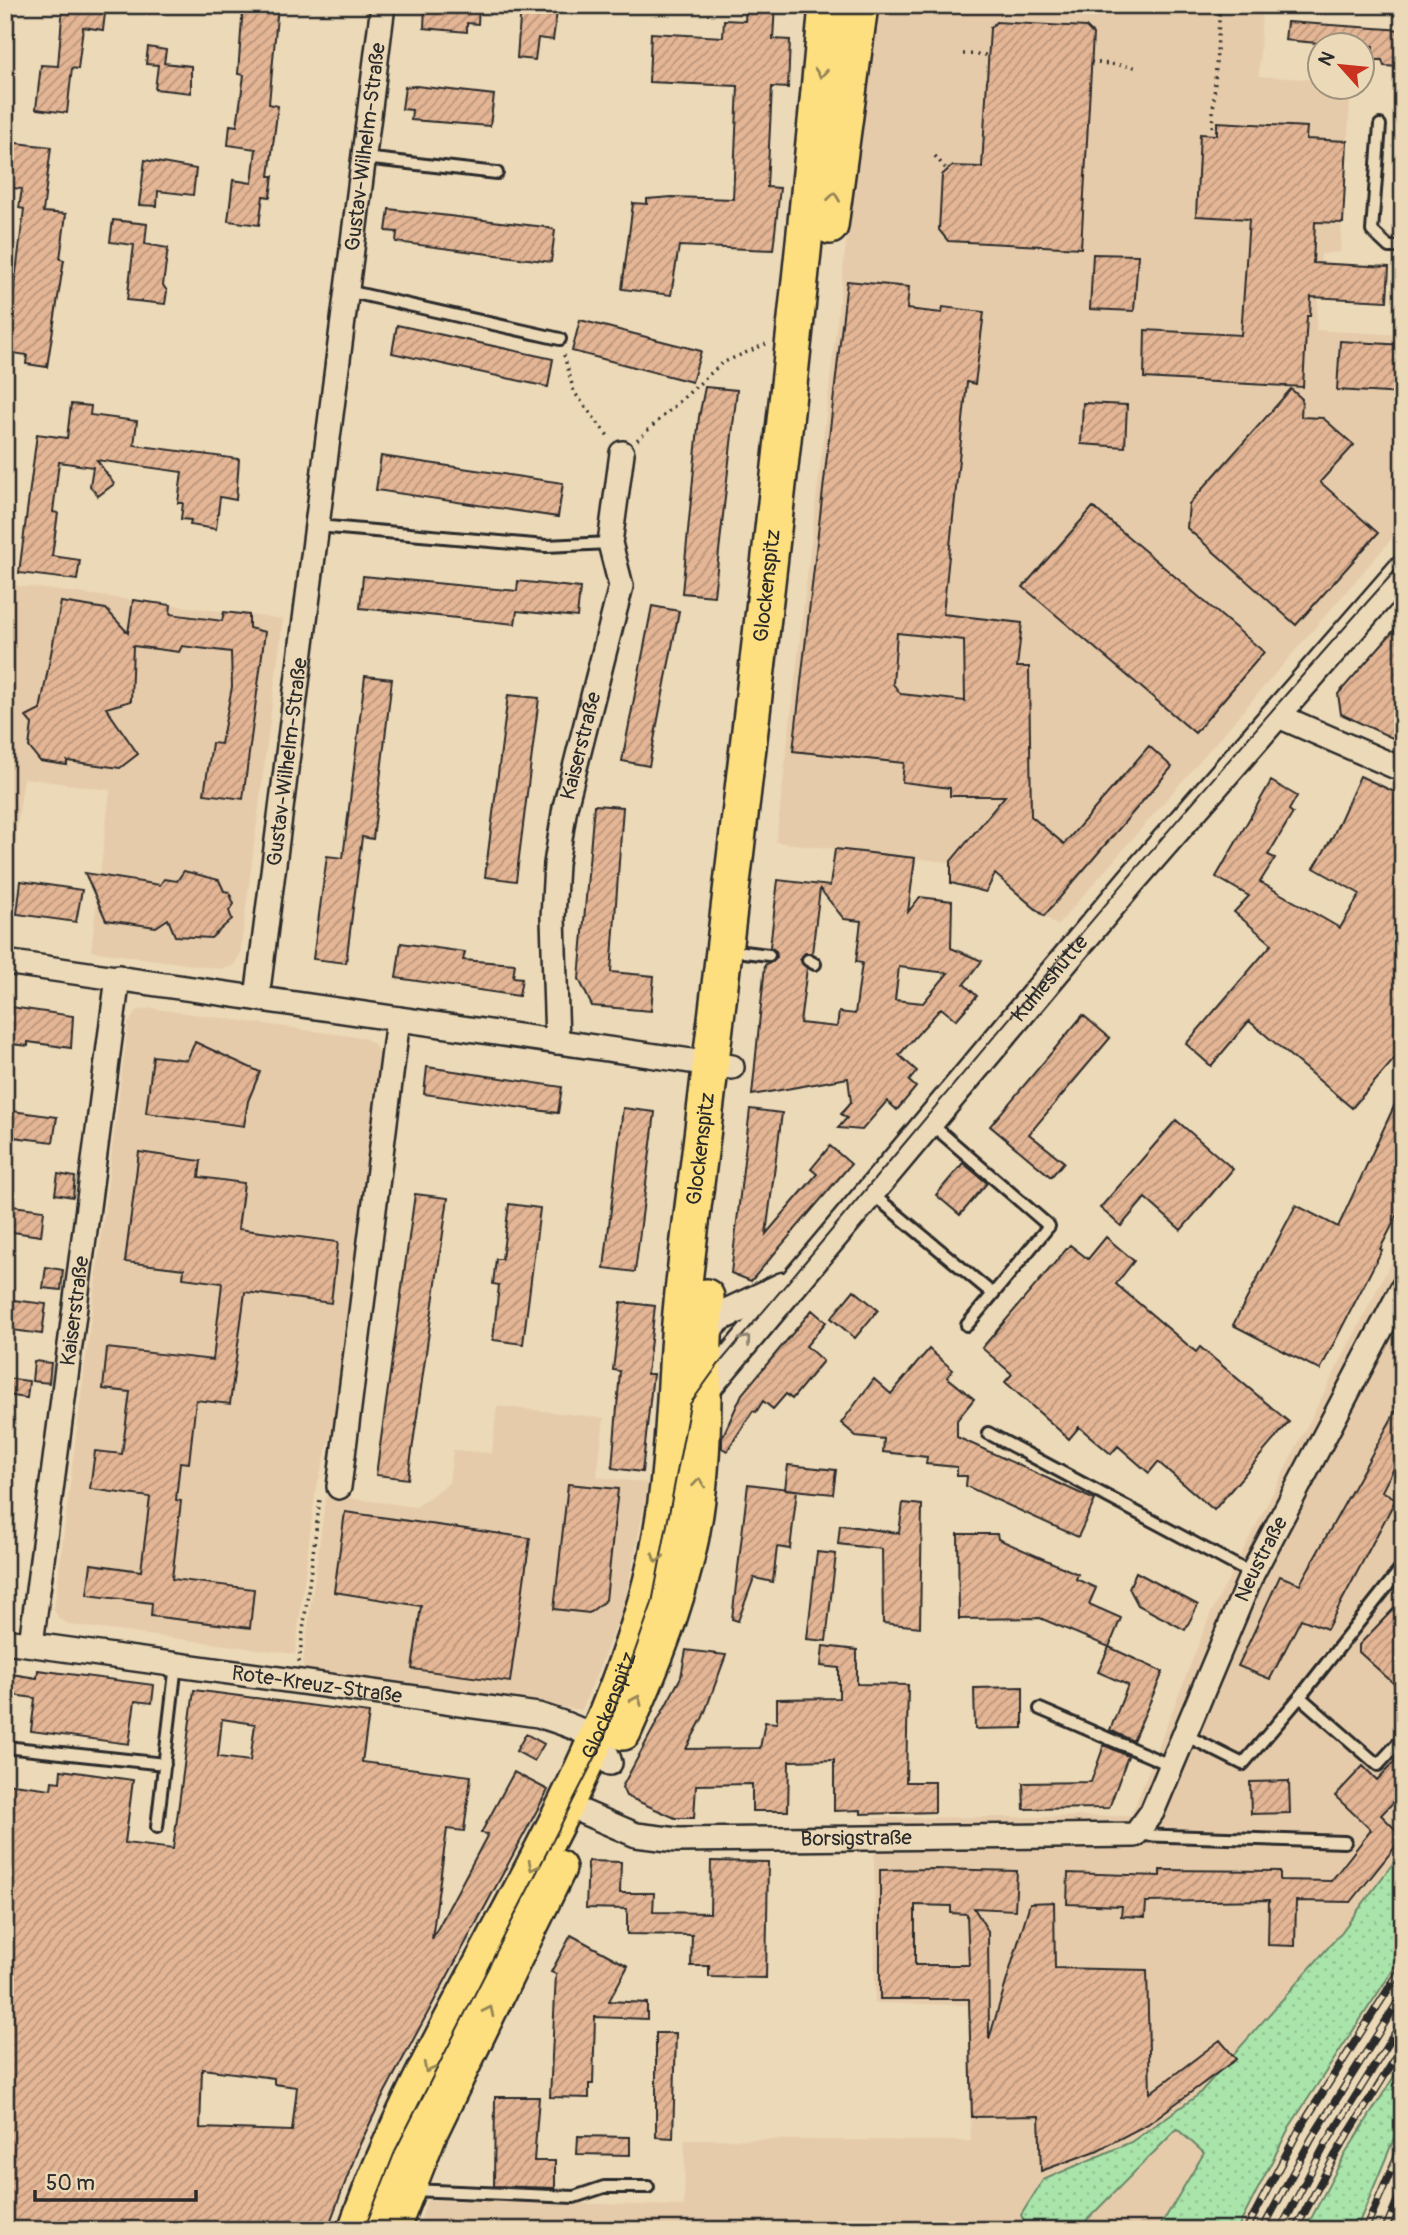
<svg xmlns="http://www.w3.org/2000/svg" width="1408" height="2235" font-family="Pangolin,sans-serif">
<style>
.built{fill:#e6cbaa}
.grass{fill:url(#grass-dots);stroke:#6a886a;stroke-width:2}
.building{fill:url(#building-hatch);stroke:#2b2b2b;stroke-width:2;fill-rule:evenodd}
.lines{fill:none;stroke-linecap:round;stroke-linejoin:round}
.service-casing{stroke:#2b2b2b;stroke-width:16}
.minor-casing{stroke:#2b2b2b;stroke-width:28}
.tertiary-casing{stroke:#2b2b2b;stroke-width:33}
.primary-casing{stroke:#2b2b2b;stroke-width:40}
.path{stroke:#2b2b2b;stroke-width:3.5;stroke-dasharray:2 5;stroke-linecap:butt}
.service{stroke:#ecd9b7;stroke-width:10}
.minor{stroke:#ecd9b7;stroke-width:23}
.tertiary{stroke:#ecd9b7;stroke-width:28}
.primary{stroke:#fedf80;stroke-width:35}
.tram{stroke:#2b2b2b;stroke-width:2}
.rail-casing{stroke:#2b2b2b;stroke-width:8}
.rail{stroke:#ecd9b7;stroke-width:5;stroke-dasharray:16;stroke-linecap:butt}
.oneway{stroke:#948556}
.oneway2{stroke:#8c8271}
.labels{text-anchor:middle;stroke-width:7;stroke-linejoin:round;paint-order:stroke}
.street-label{font-size:21px;fill:#2b2b2b;stroke:#ecd9b7}
</style>
<defs>
<pattern id="grass-dots" width="8" height="8" patternUnits="userSpaceOnUse" patternTransform="scale(1.75)"><rect width="8" height="8" fill="#a9e4aa"/><path d="M2 2h.1M6 6h.1" fill="none" stroke="#92c492" stroke-width="1.8" stroke-linecap="round"/></pattern>
<pattern id="building-hatch" width="6" height="6" patternUnits="userSpaceOnUse" patternTransform="scale(1.75)"><rect width="6" height="6" fill="#e4b695"/><path d="M-1 1l2-2M0 6l6-6M5 7l2-2" fill="none" stroke="#b9947a"/></pattern>
</defs>
<rect width="100%" height="100%" fill="#ecd9b7"/>
<filter id="ink" filterUnits="userSpaceOnUse"><feTurbulence type="fractalNoise" baseFrequency=".0143" numOctaves="2"/><feDisplacementMap in="SourceGraphic" scale="14" xChannelSelector="R" yChannelSelector="G"/><feConvolveMatrix kernelMatrix="1 2 1 2 8 2 1 2 1" color-interpolation-filters="sRGB"/></filter>
<g filter="url(#ink)">
<path class="built" d="M874 5H1262L1259 76 1320 80V88H1351L1340 252 1321 254 1316 330 1403 335V526L1057 926 989 867 776 842Z
M5 584 283 619 240 955 233 966 222 969 91 951 110 790 24 778 5 910Z
M150 1008 364 1038 374 1044 380 1055 335 1418 315 1494 295 1654 71 1625 59 1619 54 1610 128 1024 136 1011Z
M1403 1239V1850L1340 1934 1198 2095 1131 2142 1043 2180 1021 2215 1028 2230H418L427 2200 684 2206 685 2139 971 2141 968 2005 875 2003 874 1818 1131 1816 1210 1615Z
M497 1406 604 1418 597 1477 649 1483 624 1606 582 1710 302 1670 326 1495 416 1507 449 1483 453 1450 492 1453Z
M1177 2129 1204 2153 1158 2230H1077Z"/>
<path class="grass" d="M1403 1850V1955L1290 2126 1237 2230H1158L1204 2153 1177 2129 1077 2230H1028L1021 2215 1043 2180 1131 2142 1198 2095 1340 1934Z
M1403 2062V2117L1356 2230H1305L1344 2156Z"/>
<path class="building" d="M63 5H106L103 30 83 27 78 69 72 68 67 113 36 109 41 65 58 66Z
M243 5H278L269 104 278 106 269 176H273L270 197 263 196 259 225 228 221 233 180 252 183 256 149 228 145 230 125 237 126 244 75 238 74Z
M425 5H479L478 24 467 23V32L424 28Z
M521 5H558L553 40 538 38 535 60 517 58Z
M746 5H775L773 39 790 40 788 88 772 87 767 187 780 188 773 250 679 246 671 295 622 289 633 203 647 204V199L672 197 733 199 738 86 649 82 651 33 723 37 724 20 745 21Z
M996 22 1086 27 1093 34 1081 248 948 241 939 230 942 175 952 166 982 167 990 28Z
M1287 22 1403 30V62L1401 67 1384 66 1382 60H1372L1373 46H1317V43L1285 40Z
M148 47 166 50 164 63 191 66V93L155 89 158 65 146 64Z
M416 86 494 95 490 126 411 120 412 110 402 109 405 87Z
M1217 122 1307 127 1306 139 1347 141 1343 223 1315 222 1313 263 1389 267 1387 301 1311 297 1310 316H1307L1303 387 1144 378 1145 330 1241 335 1249 219 1196 216 1200 134 1217 135Z
M7 142 51 147 43 212 66 214 60 259 64 260 62 272 47 367 26 364 27 355 6 352 24 209 19 208 22 189 5 187Z
M145 160 196 169 193 195 158 191 157 206 139 205Z
M389 209 545 227 555 230 551 262 396 242 397 232 386 231Z
M113 220 147 224 145 244 168 248 163 285 167 291 165 304 127 300 134 245 110 242Z
M1093 254 1138 255 1134 311 1090 309Z
M847 281 909 287 907 309 942 313 943 307 984 312 975 384 967 382 943 614 1022 623 1017 667H1029L1031 816 1064 844 1149 746 1172 767 1044 916 995 874 986 892 951 883V861L1005 796H950V788L902 782 904 763 793 751ZM897 633 964 640 965 701 901 694 893 684Z
M580 320 701 351 692 382 572 351Z
M397 325 553 359 548 387 392 353Z
M1340 341 1403 345V394L1337 390Z
M705 387 737 390 714 596 682 593 699 417Z
M1291 389 1302 399 1301 417 1323 418 1354 445 1320 482 1378 533 1296 625 1187 528 1189 504Z
M1083 403 1127 405 1125 447 1081 444Z
M71 404 91 406 90 415 137 421 134 445 239 459 236 500 220 497 216 529 190 525 191 520 181 519 183 503H178L182 472 97 460 114 484 98 496 90 486 93 467 59 462 53 512 58 513 52 556 80 560 77 580 19 573 37 434 67 438Z
M381 456 563 483 558 517 376 490Z
M1093 507 1264 652 1195 733 1023 587Z
M363 576 517 591 518 581 580 588 577 617 517 611 515 624 360 608Z
M133 600 171 605 170 614 222 621 224 612 249 615V628L265 632 243 799 204 794 212 743 221 744 232 687 231 652 182 646 179 652 133 646 131 701 106 708 138 754 120 768 67 761V765L40 761 29 747 32 724 26 717 40 710 61 602 106 609 128 633Z
M652 606 679 611 649 766 622 761Z
M1403 620V743L1341 714 1338 694Z
M365 676 392 679 373 839 362 837 346 963 313 959 327 856 343 858Z
M508 695 539 698 516 881 485 877Z
M1360 776 1403 796V1049L1352 1108 1249 1021 1211 1066 1186 1044 1272 944 1234 912 1249 896 1216 877 1271 781 1297 796 1289 810 1293 813 1268 855 1275 858 1260 882 1340 928 1360 894 1314 868 1333 836Z
M594 805 623 807 611 972 654 976 651 1011 592 1006 579 979Z
M835 849 915 858 908 912 920 897 952 901 951 948 982 961 964 984 977 996 956 1020 941 1008 899 1055 917 1071 909 1081 916 1087 897 1110 887 1101 862 1130 838 1128 847 1118 841 1114 851 1102 848 1078 752 1095 765 965 777 957 776 951 770 947 778 880 830 886ZM820 889 844 919 861 921 856 962 862 963 855 1014 839 1012 837 1027 800 1023 807 968 800 959 805 953H812ZM899 967 948 973 923 1003 895 1000Z
M184 871 219 880 224 891 229 892 234 904 229 911 232 919 211 938 175 936 168 919 156 927 106 920 85 873 160 885 164 879 177 881Z
M21 881 82 890 76 922 17 914Z
M401 943 465 952 463 960 515 964 513 977 522 978 519 996 396 978Z
M11 1007 73 1016 71 1048 28 1042V1046L11 1044 12 1035 7 1034Z
M1083 1015 1110 1038 1029 1134 1064 1162 1051 1177 990 1126Z
M195 1042 260 1072 248 1101 244 1126 146 1113 153 1056 187 1060Z
M427 1067 562 1087 558 1113 424 1094Z
M1403 1087V1204L1380 1249 1382 1250 1320 1370 1233 1325 1296 1205 1338 1227Z
M623 1108 655 1112 635 1272 604 1268Z
M750 1109 782 1113 766 1234 817 1174 811 1169 830 1146 851 1164 751 1281 731 1273Z
M5 1110 57 1117 53 1142 5 1136Z
M1176 1120 1233 1169 1181 1230 1145 1198 1121 1226 1100 1208Z
M139 1152 201 1161 199 1177 244 1183 238 1229 338 1242 331 1303 245 1292 230 1404 196 1400 189 1463 180 1462 176 1500 181 1501 172 1579 254 1589 250 1628 151 1616 152 1603 87 1595 91 1564 141 1571 150 1497 90 1489 95 1451 122 1454 130 1392 103 1389 107 1348 213 1360 222 1283 183 1278 184 1269 125 1262Z
M963 1163 987 1183 960 1215 936 1195Z
M58 1174 75 1177 73 1197 55 1194Z
M415 1194 448 1198 408 1479 376 1475Z
M509 1204 540 1208 523 1344 493 1340 499 1285 493 1284 496 1259H502Z
M5 1205 44 1210 41 1236 5 1231Z
M1106 1237 1134 1261 1116 1284 1196 1352 1200 1347 1289 1422 1214 1510 1158 1462 1149 1473 1118 1446 1111 1454 1079 1427 1069 1439 1005 1382 1012 1374 982 1348 1070 1245 1088 1259Z
M46 1267 63 1270 61 1290 43 1288Z
M854 1290 878 1310 855 1338 831 1318Z
M5 1299 46 1304 42 1334 5 1329Z
M621 1302 655 1306 647 1374H653L642 1472 612 1468 620 1371 613 1370Z
M812 1310 826 1322 806 1346 823 1361 792 1399 786 1394 773 1409 763 1401 756 1412 753 1411 727 1451 722 1448V1438L742 1394Z
M929 1349 953 1370 947 1377 974 1399 957 1420V1437L1095 1500 1078 1537 966 1486 967 1476H957V1467L926 1464 927 1457 883 1452 884 1439 856 1436 841 1423 874 1379 891 1394Z
M34 1361 51 1363 49 1383 32 1381Z
M5 1378 29 1381 27 1398 5 1395Z
M1403 1398V1451L1382 1491 1396 1499 1327 1629 1301 1619 1270 1679 1238 1666 1280 1576 1300 1584Z
M788 1465 836 1470 833 1494 785 1489Z
M568 1484 618 1489 606 1600 589 1613 554 1609Z
M748 1484 797 1490 790 1549 777 1547 773 1582 754 1578 738 1621 732 1619Z
M903 1503 922 1505 920 1627 883 1623 882 1549 838 1544 840 1525 899 1533Z
M345 1512 530 1538 510 1682 412 1669 421 1606 334 1592Z
M958 1534H997L998 1539 1078 1574 1076 1579 1096 1588 1089 1604 1121 1618 1109 1647 1040 1618 959 1619Z
M817 1552 836 1554 826 1641 807 1639Z
M1136 1572 1198 1605 1185 1630 1138 1605 1129 1588Z
M1403 1599V1692L1359 1652V1645Z
M823 1646 857 1650V1684L908 1685 906 1782H935V1812L861 1814V1810L834 1811V1760L789 1761 788 1811H752V1784L696 1785 694 1818H675L626 1796 622 1787 681 1677 686 1650 726 1655 703 1717 686 1749 760 1748 765 1722 777 1723V1699L839 1698V1668L821 1666Z
M1109 1647 1163 1672 1133 1741 1110 1730 1128 1685 1098 1672Z
M38 1670 154 1685 152 1703 135 1701 129 1744 31 1731 35 1698 5 1694V1673L37 1678Z
M1023 1687V1728L975 1729 974 1688Z
M194 1690 369 1713 362 1762 471 1776 464 1831 447 1829 432 1939 488 1834 481 1833 514 1772 548 1790 385 2092 360 2144 327 2230H5V1783L51 1789 52 1781 60 1782 61 1770 133 1780 125 1843 173 1849ZM222 1719 255 1724 250 1761 218 1757ZM202 2069 274 2078V2084L297 2087 292 2131 200 2128Z
M526 1734 544 1744 534 1761 516 1751Z
M1104 1745 1128 1756 1109 1808 1024 1809 1023 1783 1091 1782Z
M1403 1753V1792L1381 1815 1403 1837 1351 1902 1296 1901 1295 1946 1268 1945 1269 1900 1146 1902 1145 1917 1121 1916 1122 1906 1067 1904 1068 1873 1160 1876V1870L1280 1871V1880L1331 1881 1371 1830 1335 1796 1363 1766 1377 1780Z
M1289 1781 1290 1813 1251 1814 1250 1782Z
M588 1861 621 1862 620 1893H654L653 1912 710 1913 711 1861 768 1862 766 1978 709 1977V1966H691L692 1935 627 1934V1909L586 1908Z
M934 1869 1017 1871 1015 1910 974 1908 988 1931 989 2039 1030 1903 1054 1902 1055 1968 1147 1970 1150 2093 1220 2040 1236 2059 1148 2124 1096 2151 1041 2171 1039 2116 972 2117 969 1999H880V1870ZM915 1905 951 1906V1913L967 1914 969 1965H915Z
M571 1935 628 1966 609 2001 647 2003V2019L595 2017 593 2084H589V2098L550 2097 556 1974 551 1972Z
M656 2033H676L673 2138 656 2137Z
M495 2097H539L534 2161H555V2188L494 2186Z
M578 2136 630 2137V2155L577 2154Z"/>
<g class="lines">
<g class="service-casing">
<path id="service" d="M1380 125 1372 231 1389 247H1403
M364 158 497 173
M347 291 560 339
M317 526 546 546 610 543
M744 952 769 955
M808 960 815 964
M871 1193 993 1294 1049 1226 930 1123
M967 1325 993 1294
M988 1433 1252 1574
M1300 1697 1378 1765 1403 1738
M1040 1709 1172 1766
M1185 1735 1243 1764 1300 1697 1403 1566
M5 1747 165 1764
M157 1827 176 1664
M1137 1835 1345 1842
M411 2190 574 2197 604 2187H648"/>
</g>
<g class="minor-casing">
<g id="minor">
<path d="M1274 714 1403 770"/>
<path d="M5 962 732 1067"/>
<path id="s1" d="M257 998 383 5"/>
<path id="s2" d="M557 1042 553 918 556 864 565 807 621 586 610 543 622 453"/>
<path d="M339 1487 398 1019"/>
<path id="s3" d="M5 1641 538 1715C565 1724 602 1732 610 1763"/>
<path id="s4" d="M31 1644 118 977"/>
<path id="s5" d="M585 1813 636 1835 677 1840 1135 1835 1152 1812 1252 1574 1403 1287"/>
</g>
</g>
<g class="tertiary-casing">
<g id="tertiary">
<path d="M696 1340 719 1317 783 1287"/>
<path id="s6" d="M702 1393 1131 881 1403 569"/>
</g>
</g>
<g class="primary-casing">
<g id="primary">
<path d="M830 226 860 5"/>
<path d="M623 1732C656 1657 687 1582 697 1499 706 1432 701 1364 706 1297"/>
<path id="s7" d="M356 2230C434 2012 583 1825 646 1601 670 1518 673 1435 678 1349 683 1273 695 1196 704 1120 748 748 793 378 827 5"/>
<path d="M391 2230 429 2133 558 1868"/>
</g>
</g>
<path class="path" d="M963 54 988 55
M1091 62 1136 67
M1217 130 1212 129 1220 5
M935 156 947 170
M564 355 574 392 608 436
M637 440 722 363 766 344
M1395 546 1403 537
M299 1662 320 1499"/>
<use href="#service" class="service"/>
<use href="#minor" class="minor"/>
<use href="#tertiary" class="tertiary"/>
<use href="#primary" class="primary"/>
<path class="tram" d="M364 2230 396 2149 602 1744 652 1603 690 1404 718 1365C945 1097 1168 824 1403 562"/>
<g class="rail-casing">
<path id="rail" d="M1246 2230 1299 2130 1403 1966
M1262 2230 1312 2138 1403 1994
M1280 2230 1324 2147 1403 2020
M1295 2230 1336 2154 1403 2046
M1365 2230 1403 2143
M1385 2230 1403 2187"/>
</g>
<use href="#rail" class="rail"/>
</g>
<defs><path id="oneway-chevron" d="M-2-3.5L2.5 0L-2 3.5" fill="none" stroke-width="1.6" stroke-linecap="round" stroke-linejoin="round" transform="scale(1.75)"/></defs>
<g class="oneway">
<use href="#oneway-chevron" transform="translate(821 73) rotate(95)"/>
<use href="#oneway-chevron" transform="translate(834 197) rotate(-83)"/>
<use href="#oneway-chevron" transform="translate(699 1483) rotate(-84)"/>
<use href="#oneway-chevron" transform="translate(657 1558) rotate(103)"/>
<use href="#oneway-chevron" transform="translate(637 1700) rotate(-66)"/>
<use href="#oneway-chevron" transform="translate(533 1866) rotate(117)"/>
<use href="#oneway-chevron" transform="translate(489 2011) rotate(-64)"/>
<use href="#oneway-chevron" transform="translate(428 2068) rotate(117)"/>
</g>
<use class="oneway2" href="#oneway-chevron" transform="translate(746 1340) rotate(-51)"/>
</g>
<g class="labels">
<g class="street-label">
<text dy="7" stroke="none"><textPath href="#s1" startOffset="858">Gustav-Wilhelm-Straße</textPath></text>
<text dy="7" stroke="none"><textPath href="#s7" startOffset="1717">Glockenspitz</textPath></text>
<text dy="7" stroke="none"><textPath href="#s2" startOffset="299">Kaiserstraße</textPath></text>
<text dy="7" stroke="none"><textPath href="#s1" startOffset="238">Gustav-Wilhelm-Straße</textPath></text>
<text dy="7" stroke="none"><textPath href="#s6" startOffset="541">Kuhleshütte</textPath></text>
<text dy="7" stroke="none"><textPath href="#s7" startOffset="1150">Glockenspitz</textPath></text>
<text dy="7" stroke="none"><textPath href="#s4" startOffset="336">Kaiserstraße</textPath></text>
<text dy="7" stroke="none"><textPath href="#s5" startOffset="859">Neustraße</textPath></text>
<text dy="7" stroke="none"><textPath href="#s3" startOffset="315">Rote-Kreuz-Straße</textPath></text>
<text dy="7" stroke="none"><textPath href="#s7" startOffset="583">Glockenspitz</textPath></text>
<text dy="7" stroke="none"><textPath href="#s5" startOffset="276">Borsigstraße</textPath></text>
</g>
</g>
<rect width="1408" height="2235" fill="none" stroke="#ecd9b7" stroke-width="28"/>
<rect x="14" y="14" width="1380" height="2207" fill="none" stroke="#2b2b2b" stroke-width="2.5" filter="url(#ink)"/>
<g transform="translate(1341 66) rotate(297)"><circle r="33" fill="#ecd9b7" stroke="#9f937f" stroke-width="2"/>
<path d="M0-5L12 26L0 18L-12 26Z" fill="#c8321e"/>
<text y="-10" font-size="19" font-weight="bold" text-anchor="middle" fill="#2b2b2b">N</text>
</g>
<path d="M35 2190v10h161v-10" fill="none" stroke="#2b2b2b" stroke-width="3.5"/>
<text x="46" y="2190" font-size="21" fill="#2b2b2b" stroke="#ecd9b7" stroke-width="5" paint-order="stroke">50 m</text>
</svg>
